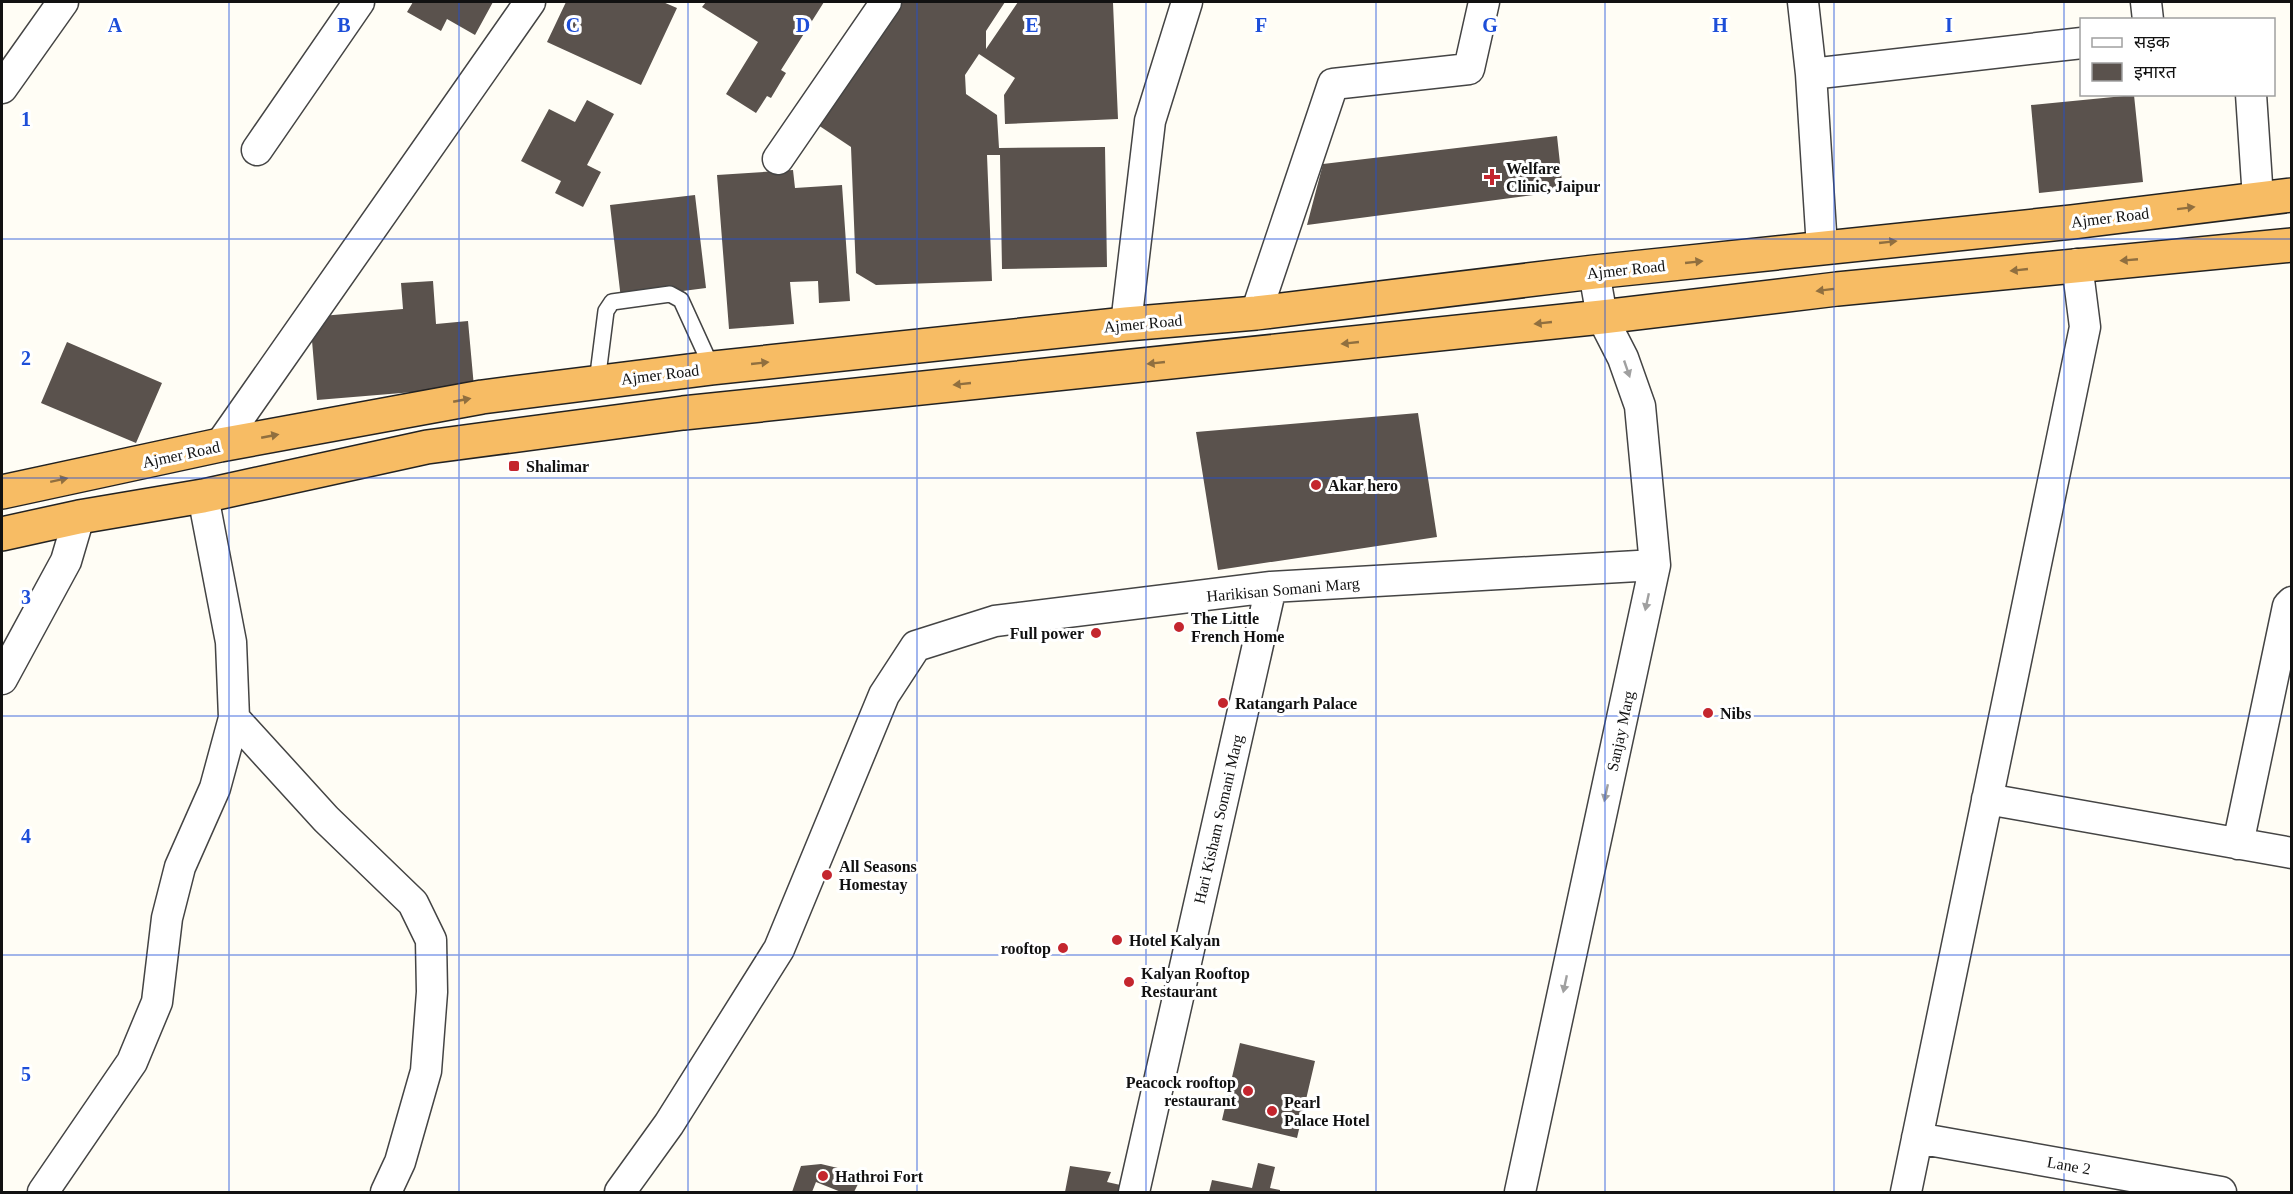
<svg xmlns="http://www.w3.org/2000/svg" width="2293" height="1194" font-family="'Times New Roman','Noto Sans Devanagari',serif">
<style>
.building{fill:#5a524d}
.lines{fill:none;stroke-linecap:round;stroke-linejoin:round}
.service-casing{stroke:#444;stroke-width:18}
.minor-casing{stroke:#444;stroke-width:33}
.trunk-casing{stroke:#222;stroke-width:36}
.service{stroke:#fff;stroke-width:15}
.minor{stroke:#fff;stroke-width:30}
.trunk{stroke:#f7bc64;stroke-width:33}
.oneway{fill:#906f3f}
.oneway2{fill:#a0a0a0}
.grid{fill:none;stroke:#1d4ed8;stroke-width:1.5;stroke-opacity:0.55}
.poi-dot{fill:#c4262e;stroke:#fff;stroke-width:2}
.labels{text-anchor:middle;stroke-width:6;stroke-linejoin:round;paint-order:stroke}
.poi-label{font-size:16px;font-weight:bold;fill:#111;stroke:#fff;text-anchor:start}
.street-label{font-size:16px;fill:#111;stroke:#fff}
.grid-label{font-size:20px;text-anchor:middle;font-weight:bold;fill:#1d4ed8;stroke:#fff;stroke-width:6;stroke-linejoin:round;paint-order:stroke}
</style>
<rect width="100%" height="100%" fill="#fffdf5"/>
<path class="building" d="M413 2H493L475 35 447 19 441 31 407 12Z
M566 2H663L677 8 641 85 547 42Z
M706 2H824L781 70 786 73 771 98 767 96 756 113 726 94 758 42 702 7Z
M891 2H1005L986 31V49L1018 2H1110L1113 3 1118 119 1005 124 1004 95 1015 78 979 54 965 75 966 94 997 115 999 148 1105 147 1107 267 1002 269 1000 155H987L992 281 876 285 856 273 851 147 812 121Z
M2134 95 2143 182 2039 193 2031 105Z
M587 100 614 114 587 165 601 172 583 207 555 193 561 181 521 161 549 109 575 122Z
M1557 136 1563 191 1307 225 1323 164Z
M793 170 795 188 842 185 850 301 819 303 818 281 790 282 794 324 729 329 717 175Z
M695 195 706 288 621 299 610 205Z
M433 281 436 324 468 321 474 387 317 400 310 317 403 309 401 283Z
M67 342 162 383 136 443 41 403Z
M1418 413 1437 537 1218 570 1196 432Z
M1240 1043 1315 1061 1297 1138 1222 1120Z
M1258 1163 1275 1167 1270 1188 1280 1190V1192H1209L1212 1180 1252 1188Z
M821 1164 842 1169 858 1184 854 1192H841L816 1182 812 1192H792L801 1166Z
M1070 1166 1111 1172 1107 1182 1125 1186 1123 1192H1065Z"/>
<g class="lines">
<g class="service-casing">
<path id="service" d="M597 382 606 311 612 302 670 294 681 300 712 368"/>
</g>
<g class="minor-casing">
<path id="minor" d="M1803 2 1811 74 1822 248
M2146 2 2148 20
M1811 74 2082 43
M2 88 63 2
M2251 94 2258 199
M257 150 359 2
M778 159 886 2
M1256 313 1333 84 1469 69 1484 2
M1126 324 1150 121 1187 2
M220 445 530 2
M2 679 66 561 79 517
M234 718 326 819 413 903 431 940 432 992 426 1071 400 1162 386 1192
M1987 799 2292 853
M2238 844 2288 606 2292 602
M1917 1138 2221 1192
M43 1192 132 1062 157 1002 167 918 180 867 215 788 234 718 231 642 203 496
M620 1192 669 1124 779 949 884 695 916 646 995 621 1271 587 1655 565
M1134 1192 1271 587
M1520 1192 1655 565 1640 406 1623 358 1602 317 1594 272
M1906 1192 2085 327 2077 264"/>
</g>
<g class="trunk-casing">
<path id="trunk" d="M2 492 220 445 482 397 712 368 1126 324 1256 313 1594 272 2072 222 2292 195
M2 534 79 517 203 496 427 447 683 413 1602 317 1837 289 2292 245"/>
</g>
<use href="#service" class="service"/>
<use href="#minor" class="minor"/>
<use href="#trunk" class="trunk"/>
</g>
<defs><path id="oneway-solid" d="M-6-.8H1V-3.2L6.5 0L1 3.2V.8H-6Z" transform="scale(1.5)"/></defs>
<g class="oneway">
<use href="#oneway-solid" transform="translate(2186 208) rotate(-7)"/>
<use href="#oneway-solid" transform="translate(1888 242) rotate(-6)"/>
<use href="#oneway-solid" transform="translate(2129 260) rotate(175)"/>
<use href="#oneway-solid" transform="translate(1694 262) rotate(-6)"/>
<use href="#oneway-solid" transform="translate(2019 270) rotate(174)"/>
<use href="#oneway-solid" transform="translate(1825 290) rotate(173)"/>
<use href="#oneway-solid" transform="translate(1543 323) rotate(174)"/>
<use href="#oneway-solid" transform="translate(1350 343) rotate(174)"/>
<use href="#oneway-solid" transform="translate(760 363) rotate(-6)"/>
<use href="#oneway-solid" transform="translate(1156 363) rotate(174)"/>
<use href="#oneway-solid" transform="translate(962 384) rotate(174)"/>
<use href="#oneway-solid" transform="translate(462 400) rotate(-11)"/>
<use href="#oneway-solid" transform="translate(270 436) rotate(-11)"/>
<use href="#oneway-solid" transform="translate(59 480) rotate(-12)"/>
</g>
<g class="oneway2">
<use href="#oneway-solid" transform="translate(1627 369) rotate(71)"/>
<use href="#oneway-solid" transform="translate(1647 602) rotate(102)"/>
<use href="#oneway-solid" transform="translate(1606 793) rotate(102)"/>
<use href="#oneway-solid" transform="translate(1565 984) rotate(102)"/>
</g>
<path class="grid" d="M229 2V1192M459 2V1192M688 2V1192M917 2V1192M1146 2V1192M1376 2V1192M1605 2V1192M1834 2V1192M2064 2V1192M2 239H2292M2 478H2292M2 716H2292M2 955H2292"/>
<g class="poi-dot">
<path d="M1489 168h6v6h6v6h-6v6h-6v-6h-6v-6h6z"/>
<rect x="508" y="460" width="12" height="12" rx="3"/>
<circle cx="1316" cy="485" r="6"/>
<circle cx="1179" cy="627" r="6"/>
<circle cx="1096" cy="633" r="6"/>
<circle cx="1223" cy="703" r="6"/>
<circle cx="1708" cy="713" r="6"/>
<circle cx="827" cy="875" r="6"/>
<circle cx="1117" cy="940" r="6"/>
<circle cx="1063" cy="948" r="6"/>
<circle cx="1129" cy="982" r="6"/>
<circle cx="1248" cy="1091" r="6"/>
<circle cx="1272" cy="1111" r="6"/>
<circle cx="823" cy="1176" r="6"/>
</g>
<g class="labels">
<g class="poi-label">
<text x="1506" y="174">Welfare<tspan x="1506" dy="18">Clinic, Jaipur</tspan></text>
<text x="526" y="472">Shalimar</text>
<text x="1328" y="491">Akar hero</text>
<text x="1191" y="624">The Little<tspan x="1191" dy="18">French Home</tspan></text>
<text x="1084" y="639" text-anchor="end">Full power</text>
<text x="1235" y="709">Ratangarh Palace</text>
<text x="1720" y="719">Nibs</text>
<text x="839" y="872">All Seasons<tspan x="839" dy="18">Homestay</tspan></text>
<text x="1129" y="946">Hotel Kalyan</text>
<text x="1051" y="954" text-anchor="end">rooftop</text>
<text x="1141" y="979">Kalyan Rooftop<tspan x="1141" dy="18">Restaurant</tspan></text>
<text x="1236" y="1088" text-anchor="end">Peacock rooftop<tspan x="1236" dy="18">restaurant</tspan></text>
<text x="1284" y="1108">Pearl<tspan x="1284" dy="18">Palace Hotel</tspan></text>
<text x="835" y="1182">Hathroi Fort</text>
</g>
<g class="street-label">
<text transform="translate(2110 217) rotate(-7)" y="6">Ajmer Road</text>
<text transform="translate(1626 269) rotate(-6)" y="6">Ajmer Road</text>
<text transform="translate(1143 323) rotate(-5)" y="6">Ajmer Road</text>
<text transform="translate(660 374) rotate(-7)" y="6">Ajmer Road</text>
<text transform="translate(181 454) rotate(-12)" y="6">Ajmer Road</text>
<text transform="translate(1283 589) rotate(-5)" y="6">Harikisan Somani Marg</text>
<text transform="translate(1620 731) rotate(-78)" y="6">Sanjay Marg</text>
<text transform="translate(1218 819) rotate(-77)" y="6">Hari Kisham Somani Marg</text>
<text transform="translate(2069 1165) rotate(10)" y="6">Lane 2</text>
</g>
</g>
<g class="grid-label">
<text x="115" y="32">A</text>
<text x="344" y="32">B</text>
<text x="573" y="32">C</text>
<text x="803" y="32">D</text>
<text x="1032" y="32">E</text>
<text x="1261" y="32">F</text>
<text x="1490" y="32">G</text>
<text x="1720" y="32">H</text>
<text x="1949" y="32">I</text>
<text x="26" y="126">1</text>
<text x="26" y="365">2</text>
<text x="26" y="604">3</text>
<text x="26" y="843">4</text>
<text x="26" y="1081">5</text>
</g>
<rect width="2293" height="1194" fill="none" stroke="#111111" stroke-width="6"/>
<rect x="2080" y="18" width="195" height="78" fill="#ffffff" stroke="#a0a0a0" stroke-width="1.5"/>
<rect x="2092" y="38" width="30" height="9" fill="#ffffff" stroke="#a0a0a0" stroke-width="1.5"/>
<text x="2134" y="48" font-size="18" fill="#111111">सड़क</text>
<rect x="2092" y="63" width="30" height="18" fill="#5a524d" stroke="#a0a0a0" stroke-width="1.5"/>
<text x="2134" y="78" font-size="18" fill="#111111">इमारत</text>
</svg>
